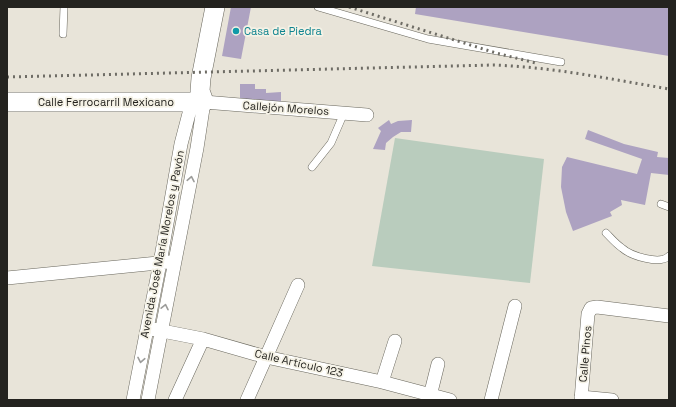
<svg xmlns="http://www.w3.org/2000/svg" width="676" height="407" font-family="'Space Grotesk',sans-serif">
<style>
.green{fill:#b9ccbd}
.building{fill:#ada2c1}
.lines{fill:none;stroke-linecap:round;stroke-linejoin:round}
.service-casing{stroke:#69675d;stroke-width:8}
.minor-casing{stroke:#69675d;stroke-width:14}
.secondary-casing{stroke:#69675d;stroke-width:20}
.service{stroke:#fff;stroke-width:7}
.minor{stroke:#fff;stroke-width:13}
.secondary{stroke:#fff;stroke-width:19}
.rail{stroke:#6e6c65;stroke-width:3;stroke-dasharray:2 4;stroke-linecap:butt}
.oneway{stroke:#9c9c9a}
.culture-dot{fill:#0f9aa8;stroke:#f5f2e6;stroke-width:1.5}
.labels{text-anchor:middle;stroke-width:3.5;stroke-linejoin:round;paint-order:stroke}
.culture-label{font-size:11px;fill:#0d838f;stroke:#f5f2e6;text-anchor:start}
.street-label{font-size:11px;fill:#24231f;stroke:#f5f2e6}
</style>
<rect width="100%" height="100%" fill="#e8e4d9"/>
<path class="green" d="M395 138 544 159 530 283 372 266Z"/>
<path class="building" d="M231 7H251L241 59 222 56Z
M416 7H669V56L415 14Z
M240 84H255V89H266V93L281 92V103H240Z
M389 120 391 124 398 121 412 120 411 132H401L393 137 386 143 385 150 373 149 381 131 378 128Z
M588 130 624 144 658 152 657 157 669 158V175L651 173 645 205 621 200 622 205 610 212 612 216 573 231 566 212 561 187 562 167 567 157 637 174 642 159 585 139Z"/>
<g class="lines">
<g class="service-casing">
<path id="service" d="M318 7 428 39 561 62
M63 34 64 7
M312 167 331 143 344 113
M661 204 669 207
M606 233C611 238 616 244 622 248 631 256 660 265 669 256"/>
</g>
<g class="minor-casing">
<path id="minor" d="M7 278 168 262
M147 328 203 339 266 357 382 382 450 400
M382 382 395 341
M581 397 612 400
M133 400 160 263 181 144 192 102
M148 400 197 148 204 102 367 115
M175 400 203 339
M247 400 298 285
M429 400 438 364
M491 400 515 306
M581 400 588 314 591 308 597 307 669 316"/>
</g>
<g class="secondary-casing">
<path id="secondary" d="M7 102H204L200 91 201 78 215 7"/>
</g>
<use href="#service" class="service"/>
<use href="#minor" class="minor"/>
<use href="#secondary" class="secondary"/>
<path class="rail" d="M349 7 496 53 536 63
M7 77 493 65C552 67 610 79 669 89"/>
</g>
<defs><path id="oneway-chevron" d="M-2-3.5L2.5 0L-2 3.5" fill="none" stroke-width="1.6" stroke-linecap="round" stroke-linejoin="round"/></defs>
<g class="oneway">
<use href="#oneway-chevron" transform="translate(191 179) rotate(-79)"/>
<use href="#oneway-chevron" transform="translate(165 307) rotate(-78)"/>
<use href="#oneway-chevron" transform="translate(141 360) rotate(101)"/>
</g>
<circle class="culture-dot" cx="236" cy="31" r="4"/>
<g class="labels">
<g class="culture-label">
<text x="244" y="35">Casa de Piedra</text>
</g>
<g class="street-label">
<text x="106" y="106">Calle Ferrocarril Mexicano</text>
<text transform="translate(286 108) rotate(4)" y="4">Callejón Morelos</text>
<text transform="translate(162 244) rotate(-79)" y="4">Avenida José María Morelos y Pavón</text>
<text transform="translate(585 354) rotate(-85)" y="4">Calle Pinos</text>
<text transform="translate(299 363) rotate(13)" y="4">Calle Artículo 123</text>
</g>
</g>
<rect width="676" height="407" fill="none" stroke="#24231f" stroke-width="16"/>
</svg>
